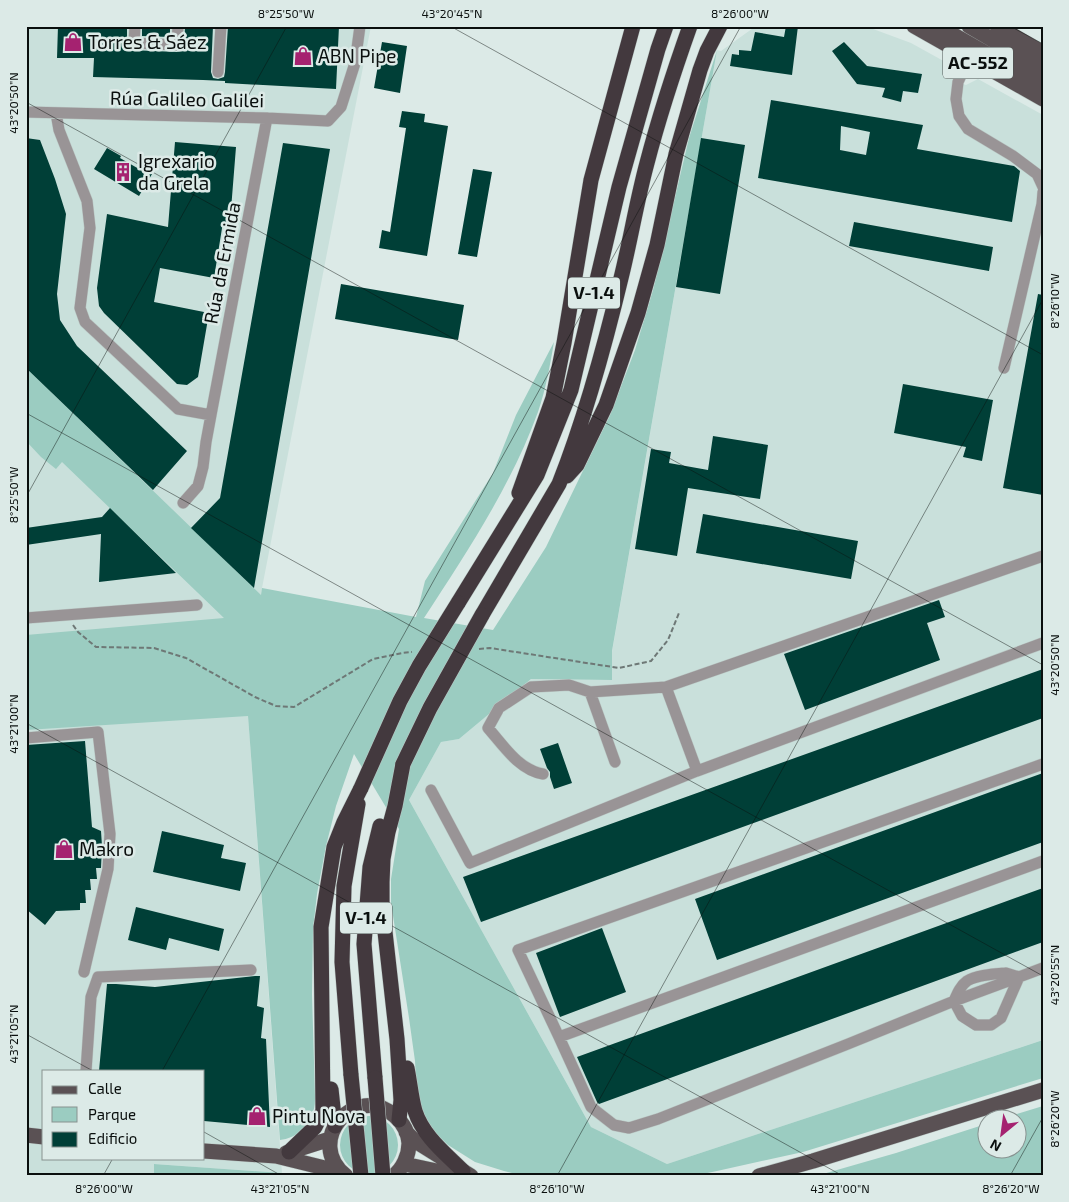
<svg xmlns="http://www.w3.org/2000/svg" width="1069" height="1202" font-family="'Exo 2',sans-serif">
<style>
.built{fill:#c9e0db;fill-rule:evenodd}
.green{fill:#9bccc1}
.building{fill:#003f37;fill-rule:evenodd}
.lines{fill:none;stroke-linecap:round;stroke-linejoin:round}
.minor-casing{stroke:#bac7c4;stroke-width:12}
.major-casing{stroke:#bac7c4;stroke-width:16}
.highway-casing{stroke:#bac7c4;stroke-width:16}
.path{stroke:#6e7876;stroke-width:2;stroke-dasharray:5 2.5;stroke-linecap:butt}
.minor{stroke:#999496;stroke-width:11}
.major{stroke:#5a5154;stroke-width:15}
.highway{stroke:#43393e;stroke-width:15}
.highway-bridge-casing{stroke:#bac7c4;stroke-width:16;stroke-linecap:butt}
.highway-bridge{stroke:#43393e;stroke-width:15}
.ticks{fill:none;stroke:#0a0f0e;stroke-width:1;stroke-opacity:0.45}
.labels{text-anchor:middle;stroke-width:5;stroke-linejoin:round;paint-order:stroke}
.shield{fill:#dceae7;stroke:#49514f;stroke-width:1}
.shield-label{font-size:18px;font-weight:bold;fill:#0a0f0e}
.poi-label{font-size:19px;fill:#0a0f0e;stroke:#dceae7;text-anchor:start}
.street-label{font-size:19px;fill:#0a0f0e;stroke:#dceae7}
.neatline{fill:none;stroke:#0a0f0e;stroke-width:2}
.ticks-label{font-size:12px;text-anchor:middle;fill:#0a0f0e}
</style>
<rect width="100%" height="100%" fill="#dceae7"/>
<path class="built" d="M26 26H371L262 588 248 716 282 1173 155 1164 154 1176H26ZM44 1071H204V1158H44Z
M756 26H865L911 43 949 64 950 77 958 82 966 85 978 79 1043 115V1040L667 1164 591 1127 409 800 441 742 459 739 531 679 612 680V652L717 50 721 51Z"/>
<path class="green" d="M717 50 612 651V680L531 679 459 739 441 742 409 800 591 1127 667 1164 1043 1040V1078L803 1152 717 1171 693 1176H524L504 1171 475 1162 448 1145 432 1130 422 1113 417 1098 415 1061 409 1018 391 903V879L399 829 354 754 336 806 326 846 317 894 313 929 312 994 315 1096C315 1101 315 1107 313 1112 309 1128 296 1138 280 1140L248 716 26 730V635L224 618 62 462 56 469 41 457 26 441V368L261 595 262 588 416 617 425 581 493 473 516 415 554 342C550 365 546 389 538 412 511 486 467 552 424 618L493 630 546 547 610 415 635 350 653 290 689 138Z
M1043 1106V1172L1031 1176H816L896 1153 986 1124V1150H1016V1120L1000 1119Z
M340 1145a29 29 0 1 1 58 0a29 29 0 1 1-58 0Z
M154 1164 282 1173 297 1176H154Z"/>
<path class="building" d="M58 26H127V43L128 47 130 50 177 52 181 51 184 49 185 26H213L211 72 213 78 218 79 224 77 225 72 228 26H339L336 89 225 83V81L203 80 93 77 94 58H57Z
M142 26H170V37L142 36Z
M786 26H798L792 75 730 66 732 54 739 55V50L751 51 755 32 784 37Z
M382 42 407 46 400 93 374 88Z
M844 42 867 66 922 74 918 93 903 91 901 102 882 97 885 88 857 84 832 51Z
M771 100 923 125 917 149 1014 166 1020 171 1012 222 758 178ZM841 126 870 132 866 155 840 150Z
M402 111 425 114 424 122 448 126 427 256 379 248 382 230 390 232 406 128 399 127Z
M26 138 40 140 55 179 66 214 57 294 60 320 77 346 187 451 153 490 26 368Z
M701 138 745 145 720 294 676 287Z
M175 142 236 147 230 222H223L214 278 160 268 154 302 209 313 198 377 187 385 177 384 104 313 99 306 97 288 107 214 168 227Z
M283 143 330 149 254 588 191 528 220 498Z
M107 148 121 156 120 158 139 169 140 167 152 174 139 196 94 169Z
M473 169 492 172 477 257 458 254Z
M854 222 993 247 989 271 849 246Z
M341 284 464 305 458 340 335 319Z
M1038 294 1043 295V495L1003 488Z
M903 384 993 400 982 461 963 457 966 447 894 433Z
M713 436 768 445 760 499 688 488 677 556 635 549 651 449 671 452 669 463 708 470Z
M110 508 176 573 99 582 101 534 26 545V528L102 517Z
M703 514 858 541 851 579 696 553Z
M939 600 945 617 927 623 940 660 805 710 784 654Z
M1043 669V718L481 922 463 877Z
M85 741 92 827 101 831 102 846 101 868H96L97 879H90L91 890H85L86 903H80V910L56 911 45 925 26 909V745Z
M558 743 572 783 554 789 550 777V772L547 768 540 749Z
M1043 773V842L717 960 695 899Z
M162 831 224 845 221 858 246 863 240 891 153 872Z
M1043 888V942L599 1104 597 1102 577 1057Z
M136 907 224 929 219 951 169 938 166 950 128 940Z
M602 928 626 992 560 1017 536 953Z
M255 976H260L257 1006 264 1008 261 1038 266 1039 270 1127 204 1121V1071H99L107 984H116L155 987Z"/>
<g class="lines">
<g class="minor-casing">
<path id="minor" d="M135 26 134 43 177 45 178 26
M969 58 958 82 956 99 959 116 968 129 1013 156 1037 174 1043 187
M218 72 221 26
M26 112 267 118 328 121 341 107 355 63 360 26
M56 113 59 130 87 201 90 228 80 308 85 322 178 409 211 415 267 118
M1004 368 1042 204 1043 192
M183 503 198 486 203 467 206 442 211 415
M26 618 197 605
M666 687 697 771
M590 692 615 762
M26 738 98 732 110 834 108 869 84 972
M1043 764 518 950 559 1037 1043 861
M543 774C519 770 503 745 488 728L499 708 531 687 569 685 590 692 666 687 1043 556
M431 790 470 863 697 771 1043 643
M1006 973 1019 977 1001 1018 991 1025H976L962 1016 954 1001C957 994 960 986 967 981 976 975 995 974 1006 973Z
M559 1037 591 1107 614 1125 629 1128 658 1119 848 1044 954 1001 1043 968
M86 1071 91 997 98 977 251 970"/>
</g>
<g class="major-casing">
<path id="major" d="M914 26 1043 99
M938 26 1043 86
M969 26 1043 69
M997 26 1043 53
M406 1132 415 1141 471 1176
M26 1135 44 1137
M204 1151 276 1156 341 1172
M286 1153 330 1139
M404 1164 460 1176
M346 1176C303 1142 355 1081 395 1116 403 1123 408 1132 409 1143 409 1155 403 1169 393 1176
M759 1176 813 1161 1043 1090"/>
</g>
<g class="highway-casing">
<path id="highway" d="M567 476 577 465 606 405 638 313 657 245 676 154 700 70 707 51 720 26
M519 493 553 398 564 343 591 180 633 26
M458 603 537 475 571 390 619 187 658 49 666 26
M482 615 559 484C586 416 605 345 622 274 631 237 637 200 647 163 659 117 674 71 690 26
M407 1068C410 1082 411 1097 415 1111 423 1136 445 1153 463 1171
M351 1075 342 962 344 886 358 804
M375 1078 364 944 370 867 380 826
M331 1089 335 1126
M399 1120 401 1100 397 1039 382 905V882L383 859 388 832 395 806 403 764
M289 1152 315 1127 323 1111 321 927 334 847 344 822 361 788"/>
</g>
<path class="path" d="M73 625 78 632 96 647 154 648 186 658 255 697 276 706 294 707 373 659 402 653 412 652
M479 649 490 648 619 668 651 661 668 640 679 613"/>
<use href="#minor" class="minor"/>
<use href="#major" class="major"/>
<use href="#highway" class="highway"/>
<g class="highway-bridge-casing">
<path id="highway-bridge" d="M403 764 430 708 482 615
M361 788 400 701 419 666 458 603
M351 1075 361 1176
M375 1078 383 1176"/>
</g>
<use href="#highway-bridge" class="highway-bridge"/>
</g>
<path class="ticks" d="M450 26 1043 355M1010 26 1043 44M26 102 1043 665M26 413 1043 976M26 497 287 26M26 723 843 1176M26 1034 93 1071M162 1071 741 26M204 1132 282 1176M103 1176 113 1158M557 1176 1043 299M1010 1176 1043 1117"/>
<defs>
<g id="shop-bare" transform="scale(1.5)"><path d="M-5-2.5h2.3a2.7 3.5 0 0 1 5.4 0H5L5.5 6h-11ZM-1.5-2.5h3a1.5 2.3 0 0 0-3 0Z" fill="#a52270" stroke="#dceae7" stroke-width="2.5" paint-order="stroke"/></g>
<g id="building-bare" transform="scale(1.5)"><path d="M-4-6H4V6H1V3H-1V6H-4ZM-2.5-4.3h1.7v1.8h-1.7ZM.8-4.3h1.7v1.8H.8ZM-2.5-1h1.7V.8h-1.7ZM.8-1h1.7V.8H.8Z" fill="#a52270" stroke="#dceae7" stroke-width="2.5" paint-order="stroke"/></g>
</defs>
<g fill-rule="evenodd">
<use href="#shop-bare" x="73" y="42"/>
<use href="#shop-bare" x="303" y="56"/>
<use href="#building-bare" x="123" y="172"/>
<use href="#shop-bare" x="64" y="849"/>
<use href="#shop-bare" x="257" y="1116"/>
</g>
<g class="labels">
<g class="shield">
<rect x="943" y="47.5" width="70" height="31" rx="4"/>
<rect x="568" y="277.5" width="52" height="31" rx="4"/>
<rect x="340" y="902.5" width="52" height="31" rx="4"/>
</g>
<g class="shield-label">
<text x="978" y="69">AC-552</text>
<text x="594" y="299">V-1.4</text>
<text x="366" y="924">V-1.4</text>
</g>
<g class="poi-label">
<text x="88" y="49">Torres &amp; Sáez</text>
<text x="318" y="63">ABN Pipe</text>
<text x="138" y="168">Igrexario<tspan x="138" dy="22">da Grela</tspan></text>
<text x="79" y="856">Makro</text>
<text x="272" y="1123">Pintu Nova</text>
</g>
<g class="street-label">
<text transform="translate(187 99) rotate(1)" y="7">Rúa Galileo Galilei</text>
<text transform="translate(222 263) rotate(-79)" y="7">Rúa da Ermida</text>
</g>
</g>
<rect width="1069" height="1202" fill="none" stroke="#dceae7" stroke-width="55"/>
<rect x="42" y="1070" width="162" height="90" fill="#dceae7" stroke="#889290"/>
<rect x="52" y="1086" width="25" height="8" fill="#5a5154" stroke="#889290"/>
<text x="88" y="1094" font-size="15" fill="#0a0f0e">Calle</text>
<rect x="52" y="1107" width="25" height="15" fill="#9bccc1" stroke="#889290"/>
<text x="88" y="1120" font-size="15" fill="#0a0f0e">Parque</text>
<rect x="52" y="1132" width="25" height="15" fill="#003f37" stroke="#889290"/>
<text x="88" y="1144" font-size="15" fill="#0a0f0e">Edificio</text>
<g transform="translate(1002 1134) rotate(209)"><circle r="24" fill="#dceae7" stroke="#889290"/>
<path d="M0-4L9 19L0 12L-9 19Z" fill="#a52270"/>
<text y="-8" font-size="14" font-weight="bold" text-anchor="middle" fill="#0a0f0e">N</text>
</g>
<rect x="28" y="28" width="1014" height="1146" class="neatline"/>
<g class="ticks-label">
<text x="286" y="18">8°25'50"W</text>
<text x="452" y="18">43°20'45"N</text>
<text x="740" y="18">8°26'00"W</text>
<text transform="translate(14 103) rotate(-90)" y="4">43°20'50"N</text>
<text transform="translate(1055 301) rotate(-90)" y="4">8°26'10"W</text>
<text transform="translate(14 495) rotate(-90)" y="4">8°25'50"W</text>
<text transform="translate(1055 665) rotate(-90)" y="4">43°20'50"N</text>
<text transform="translate(14 724) rotate(-90)" y="4">43°21'00"N</text>
<text transform="translate(1055 975) rotate(-90)" y="4">43°20'55"N</text>
<text transform="translate(14 1034) rotate(-90)" y="4">43°21'05"N</text>
<text transform="translate(1055 1119) rotate(-90)" y="4">8°26'20"W</text>
<text x="104" y="1193">8°26'00"W</text>
<text x="280" y="1193">43°21'05"N</text>
<text x="557" y="1193">8°26'10"W</text>
<text x="840" y="1193">43°21'00"N</text>
<text x="1011" y="1193">8°26'20"W</text>
</g>
</svg>
